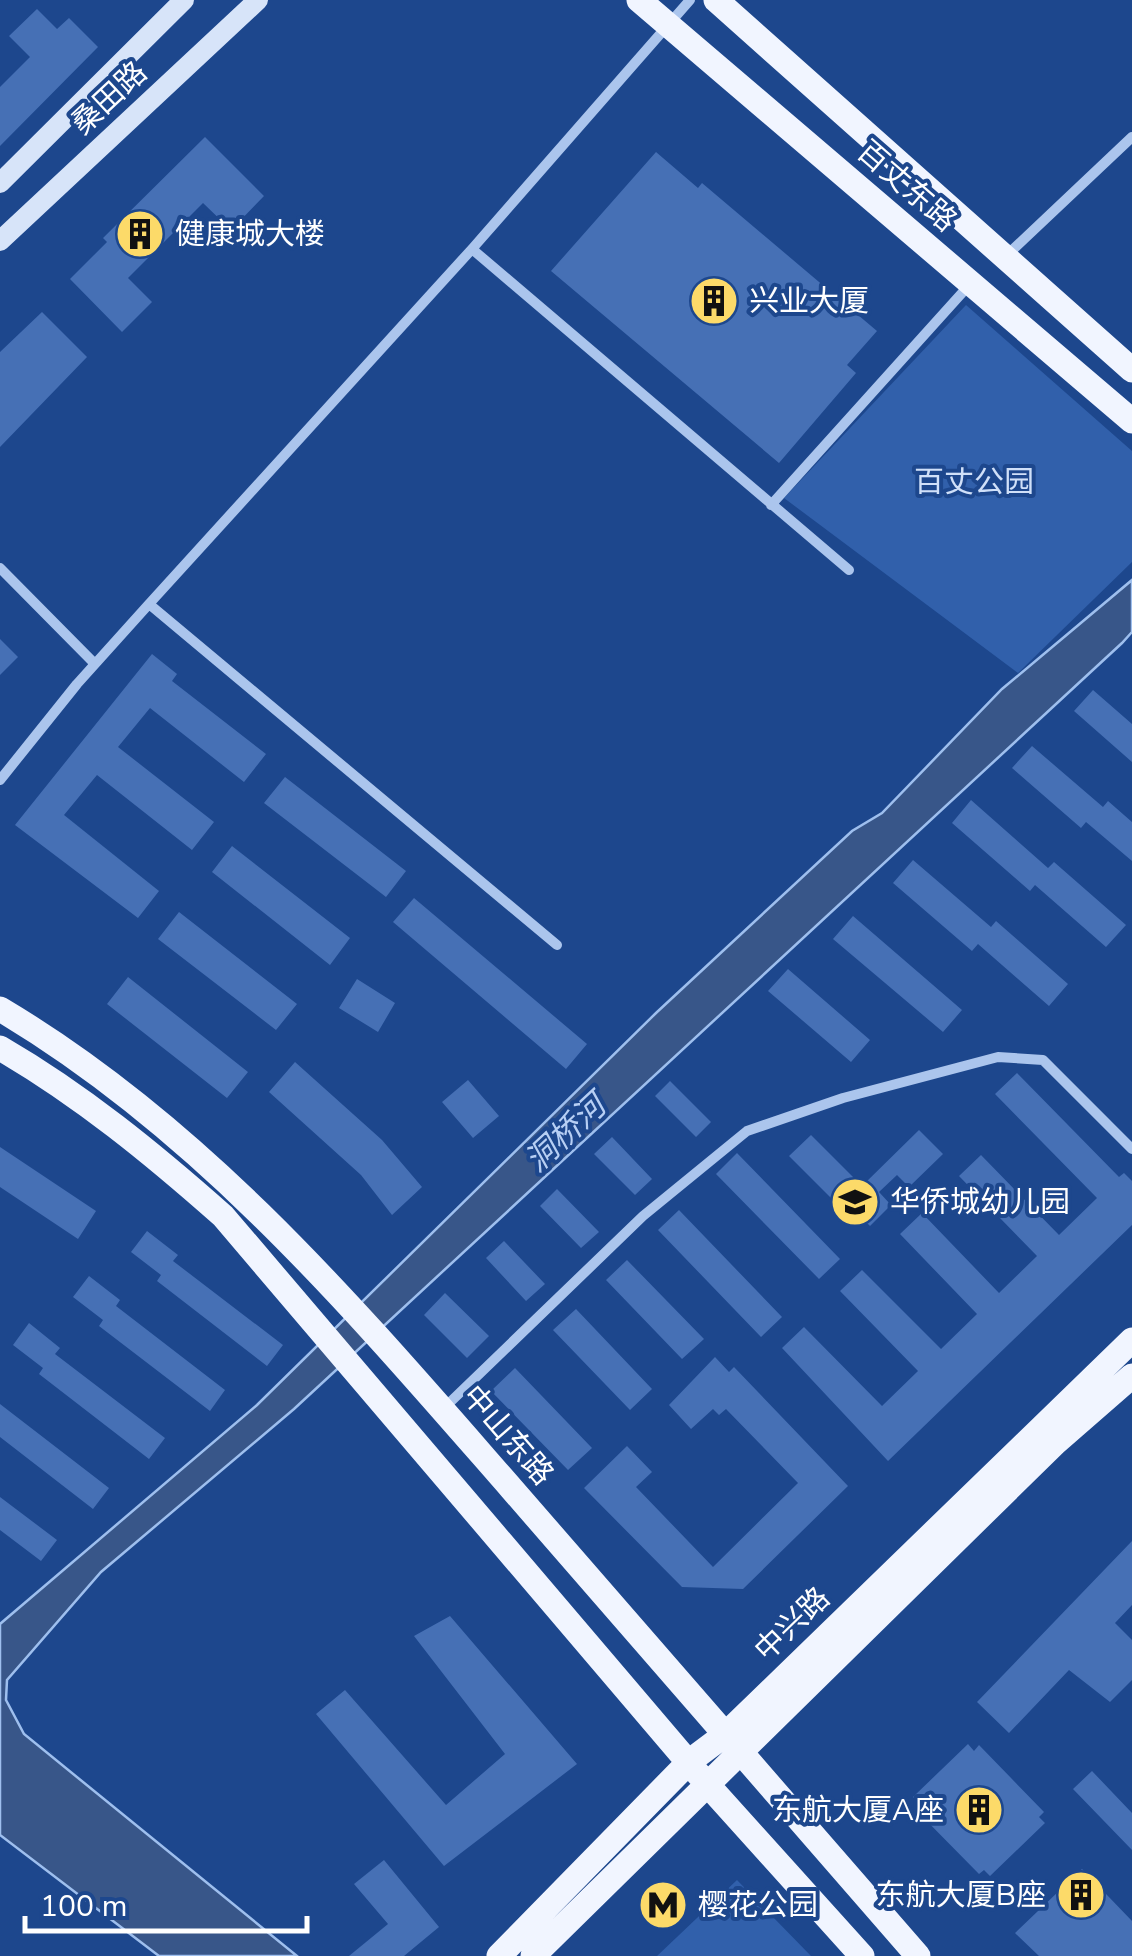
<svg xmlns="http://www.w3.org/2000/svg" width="1132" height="1956" font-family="'Nunito Sans','Noto Sans SC',sans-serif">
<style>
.green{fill:#3160ab}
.water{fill:#385689;stroke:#9ebfee;stroke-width:2.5}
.building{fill:#4670b5}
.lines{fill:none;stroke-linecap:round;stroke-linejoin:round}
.minor{stroke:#abc5ed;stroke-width:10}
.secondary{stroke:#d7e4f9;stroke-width:20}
.primary{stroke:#f1f5ff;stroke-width:25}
.labels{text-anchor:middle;stroke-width:8;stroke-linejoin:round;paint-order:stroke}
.street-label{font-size:30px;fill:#fff;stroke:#1d478d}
.poi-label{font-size:30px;fill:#fff;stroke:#1d478d;text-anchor:start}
.park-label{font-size:30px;fill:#d0e0f9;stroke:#1d478d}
.water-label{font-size:32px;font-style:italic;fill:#b7cff4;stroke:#1d478d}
</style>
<rect width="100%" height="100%" fill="#1d478d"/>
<path class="green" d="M966 305 1132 451V562L1018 673 784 498Z
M737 1880 811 1956H657Z"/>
<path class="water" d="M1132 580V632L1122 643 294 1409 101 1572 7 1680 6 1700 24 1734 297 1956H159L0 1835V1624L257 1405 656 1013 852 831 882 813 1002 689Z"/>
<path class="building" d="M37 9 57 29 69 18 98 47 0 146V87L30 57 9 36Z
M205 137 264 196 231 230 203 203 128 278 152 302 122 332 70 279 107 242 103 238Z
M656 152 698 188 702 183 877 331 847 365 856 373 779 463 551 271Z
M42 312 87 357 0 447V352Z
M0 639 18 657 0 675Z
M152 654 177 674 172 681 266 754 244 782 150 708 118 747 214 822 192 850 97 775 64 815 159 891 138 918 15 825Z
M1093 690 1132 724V762L1074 711Z
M1032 746 1103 807 1108 801 1132 822V861L1086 822 1081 828 1012 768Z
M285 777 406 871 386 897 264 803Z
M971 800 1048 868 1054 862 1126 925 1106 947 1035 885 1030 891 952 823Z
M232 846 350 938 330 965 212 872Z
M913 860 991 927 996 921 1068 984 1049 1006 978 944 972 951 893 883Z
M414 898 587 1044 566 1069 393 922Z
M179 912 297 1004 276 1030 158 939Z
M853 916 962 1010 943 1032 833 939Z
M788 969 870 1040 851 1062 768 991Z
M128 977 248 1072 227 1098 107 1004Z
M357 979 395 1003 378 1032 339 1008Z
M295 1062 382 1140 422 1187 392 1215 361 1175 269 1092Z
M1017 1073 1119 1177 1124 1173 1132 1181V1225L888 1461 782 1348 804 1327 882 1406 918 1371 840 1291 862 1270 941 1349 977 1314 900 1234 922 1213 999 1293 1037 1256 959 1176 981 1155 1059 1235 1097 1198 995 1094Z
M468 1080 499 1116 473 1138 442 1102Z
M670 1081 711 1122 696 1137 655 1096Z
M919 1130 943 1154 909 1187 897 1175 879 1192 891 1205 870 1226 845 1201 839 1206 789 1156 811 1135 862 1186Z
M612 1137 652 1179 635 1195 594 1154Z
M0 1147 96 1211 78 1239 0 1187Z
M737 1153 840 1259 819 1279 716 1174Z
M557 1189 599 1232 581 1248 540 1206Z
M679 1210 782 1317 761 1337 658 1230Z
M147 1231 178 1255 173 1261 283 1345 267 1366 157 1281 161 1275 131 1252Z
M504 1241 545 1284 526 1301 486 1258Z
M627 1260 704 1339 682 1359 606 1280Z
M89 1276 120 1300 116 1306 225 1390 210 1411 99 1326 103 1320 73 1297Z
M445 1293 489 1336 467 1358 424 1315Z
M576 1309 652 1389 630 1410 553 1330Z
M29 1323 60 1348 55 1354 165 1438 149 1459 39 1374 43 1368 13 1345Z
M715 1357 729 1372 734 1367 848 1486 743 1589 682 1587 584 1488 627 1446 652 1472 636 1487 713 1567 798 1483 726 1409 719 1415 713 1409 691 1429 669 1405Z
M515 1368 592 1448 568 1470 491 1391Z
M0 1404 109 1488 93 1509 0 1437Z
M0 1497 57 1540 41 1561 0 1530Z
M1132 1541V1605L1115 1623 1132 1640V1680L1110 1702 1069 1670 1009 1733 977 1702Z
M450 1616 577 1764 444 1866 316 1714 345 1690 446 1805 505 1754 414 1636Z
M968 1744 974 1751 979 1745 1044 1812 1039 1817 1045 1823 990 1876 984 1870 979 1874 914 1808 918 1803 913 1797Z
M1092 1771 1132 1813V1850L1073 1789Z
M384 1860 439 1927 404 1956H349L388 1924 354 1884Z
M1082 1869 1132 1921V1956H1039L1015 1933Z"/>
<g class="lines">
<path class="minor" d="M472 249 849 570
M1006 256 1132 137
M771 505 971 283
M0 568 95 664
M0 780 77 684 149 604
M557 945 149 604 472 249 690 0
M443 1409 643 1216 747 1131 843 1098 998 1057 1043 1060 1132 1149"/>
<path class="secondary" d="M0 183 184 0
M0 241 258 0"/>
<path class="primary" d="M639 0 1132 421
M716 0 1132 370
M0 1009C204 1130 357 1312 511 1488 647 1644 782 1800 918 1956
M0 1048C81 1095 153 1154 223 1216L706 1783 862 1956
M499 1956 690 1761 726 1734 1132 1340
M533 1956 1055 1443 1132 1376"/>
</g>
<defs>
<g id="building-disc" transform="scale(2.5)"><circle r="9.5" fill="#fcda69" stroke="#1d478d"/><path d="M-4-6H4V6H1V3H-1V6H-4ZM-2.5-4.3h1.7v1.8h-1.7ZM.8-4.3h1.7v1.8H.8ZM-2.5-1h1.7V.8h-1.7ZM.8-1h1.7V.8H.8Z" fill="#111"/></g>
<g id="school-disc" transform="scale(2.5)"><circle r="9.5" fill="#fcda69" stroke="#1d478d"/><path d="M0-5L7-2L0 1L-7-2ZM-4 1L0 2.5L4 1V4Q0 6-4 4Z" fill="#111"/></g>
<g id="metro-disc" transform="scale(2.5)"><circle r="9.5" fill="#fcda69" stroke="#1d478d"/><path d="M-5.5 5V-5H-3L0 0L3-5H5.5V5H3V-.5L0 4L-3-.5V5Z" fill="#111"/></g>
</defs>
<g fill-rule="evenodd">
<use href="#building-disc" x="140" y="234"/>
<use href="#building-disc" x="714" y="301"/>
<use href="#school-disc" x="855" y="1202"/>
<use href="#building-disc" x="979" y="1810"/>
<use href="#building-disc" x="1081" y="1895"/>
<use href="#metro-disc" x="663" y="1905"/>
</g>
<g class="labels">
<g class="street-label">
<text transform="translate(109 98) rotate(-43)" y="10">桑田路</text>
<text transform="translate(907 186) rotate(41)" y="10">百丈东路</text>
<text transform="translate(508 1435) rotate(49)" y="10">中山东路</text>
<text transform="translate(792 1624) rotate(-44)" y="10">中兴路</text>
</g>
<g class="poi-label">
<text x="175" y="244">健康城大楼</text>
<text x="749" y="311">兴业大厦</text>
<text x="890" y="1212">华侨城幼儿园</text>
<text x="944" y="1820" text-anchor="end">东航大厦A座</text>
<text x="1046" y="1905" text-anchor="end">东航大厦B座</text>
<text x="698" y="1915">樱花公园</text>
</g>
<g class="park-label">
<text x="974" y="492">百丈公园</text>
</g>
<g class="water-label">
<text transform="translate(565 1133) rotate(-43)" y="11">洞桥河</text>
</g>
</g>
<path d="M25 1916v15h282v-15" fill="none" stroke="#ffffff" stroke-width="5"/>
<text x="40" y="1916" font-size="30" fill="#ffffff" stroke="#1d478d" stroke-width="8" paint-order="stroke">100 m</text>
</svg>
